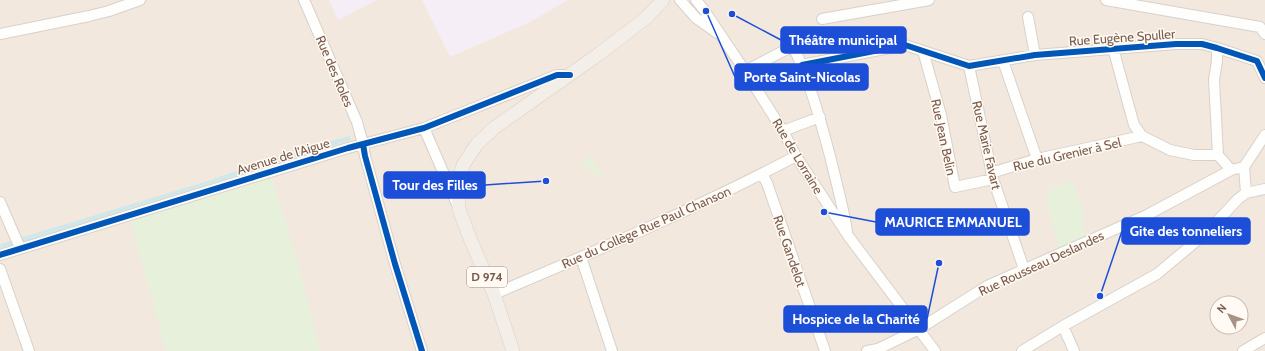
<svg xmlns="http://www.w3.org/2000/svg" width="1265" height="351" font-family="Cabin,sans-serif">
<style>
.residential{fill:#f2e8de;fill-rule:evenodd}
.education{fill:#f6eef6}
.green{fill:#e7f0db}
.water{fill:#d0e8ea}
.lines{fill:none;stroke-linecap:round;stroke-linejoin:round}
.minor-casing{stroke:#d7d1cb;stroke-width:12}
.major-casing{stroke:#dad1cc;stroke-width:14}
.minor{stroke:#fefefd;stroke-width:10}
.major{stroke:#f3eee8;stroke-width:13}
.cycleway-casing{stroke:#fffaf3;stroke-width:8}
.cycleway{stroke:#0057b8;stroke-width:6}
.labels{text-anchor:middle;stroke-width:3;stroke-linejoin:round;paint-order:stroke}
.shield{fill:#fffaf3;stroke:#a28b7f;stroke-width:1}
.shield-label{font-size:12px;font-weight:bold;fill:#7a5c4d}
.street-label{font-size:13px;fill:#7a5c4d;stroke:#fffaf3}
.leader{fill:none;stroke:#1d4ed8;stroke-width:1.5}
.callout-dot{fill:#1d4ed8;stroke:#fffaf3;stroke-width:1.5}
.callout{fill:#1d4ed8;stroke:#1d4ed8;stroke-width:1.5}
.callout-label{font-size:14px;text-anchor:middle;font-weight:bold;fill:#fff}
</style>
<rect width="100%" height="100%" fill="#f9f5f0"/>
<path class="residential" d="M0 0H1265V351H0ZM1217 303H1241V327H1217Z"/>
<path class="education" d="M329 0H377L338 20Z
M422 0H568L528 23 450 57Z"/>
<path class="green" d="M591 156 603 176 600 178 581 164Z
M272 177 300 271 321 351H166L130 220Z
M1073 181 1086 218 1081 221 1088 239 1060 250 1046 199 1050 187Z"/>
<path class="water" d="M350 136 351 140 0 249V244L211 180 283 154Z"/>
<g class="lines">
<g class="minor-casing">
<path id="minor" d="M304 0 357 122 363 144 365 156 395 264 422 351
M680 0 696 18 717 33
M696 0 704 10
M1106 0 1260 27 1265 34
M706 13 745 71 783 131 796 156 849 237 935 351
M1028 17 1035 55
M822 19 929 0
M0 34 89 16 109 11 140 0
M1113 48 1134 125 1142 136 1170 150 1194 155H1218L1231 170
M1217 48V61L1214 80 1218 155
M923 51 941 115 955 187 993 179
M1003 61 1037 159
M802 65 905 45 969 66 1035 55 1176 44H1202L1217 48 1257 61 1265 78
M969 66 993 179 1024 269
M745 71 793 46C810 82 820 119 830 156 836 181 843 206 847 231
M424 128 457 204
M783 131 820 117
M1244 167 1265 135
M991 173 1037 159 1142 136
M762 174 767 183 825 351
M0 202 20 248
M0 255 348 148 424 128 557 75H570
M581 257 612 351
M0 269 29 351
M494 294C596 251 698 208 796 156
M1063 326 1074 351
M867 351 878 349 919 329 987 286 1147 215 1231 170 1244 167 1246 193
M1022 351 1063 326 1157 274 1206 233 1238 199 1246 193 1265 189
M1243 351 1265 338"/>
</g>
<g class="major-casing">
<path id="major" d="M513 351 494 294 469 236 459 209 458 187 463 165 477 144 494 128 599 54 646 18 663 0"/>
</g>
<use href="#minor" class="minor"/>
<use href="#major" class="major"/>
<g class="cycleway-casing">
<path id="cycleway" d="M802 65 905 45 969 66 1035 55 1176 44H1202L1217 48 1257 61 1265 78
M363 144 365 156 395 264 422 351
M0 255 348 148 424 128 557 75H570"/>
</g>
<use href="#cycleway" class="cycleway"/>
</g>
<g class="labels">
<rect class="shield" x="467" y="267" width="40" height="20" rx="3"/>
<g class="shield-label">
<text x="487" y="281">D 974</text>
</g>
<g class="street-label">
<text transform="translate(1122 37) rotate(-4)" y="5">Rue Eugène Spuller</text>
<text transform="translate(335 71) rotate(67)" y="5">Rue des Roles</text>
<text transform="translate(944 137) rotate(78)" y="5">Rue Jean Belin</text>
<text transform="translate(987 145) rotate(77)" y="5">Rue Marie Favart</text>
<text transform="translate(1067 154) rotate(-13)" y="5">Rue du Grenier à Sel</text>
<text transform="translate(283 156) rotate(-17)" y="5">Avenue de l'Aigue</text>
<text transform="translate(798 156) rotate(59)" y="5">Rue de Lorraine</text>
<text transform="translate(646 227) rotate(-24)" y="5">Rue du Collège Rue Paul Chanson</text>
<text transform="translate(790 251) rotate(71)" y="5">Rue Gandelot</text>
<text transform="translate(1041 263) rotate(-25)" y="5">Rue Rousseau Deslandes</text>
</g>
</g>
<path class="leader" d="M732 14L781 40M706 11L735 77M546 181L485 185M824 212L876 222M1100 296L1122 231M939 263L927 319"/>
<g class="callout-dot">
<circle cx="732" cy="14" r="4"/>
<circle cx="706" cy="11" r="4"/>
<circle cx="546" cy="181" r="4"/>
<circle cx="824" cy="212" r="4"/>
<circle cx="1100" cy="296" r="4"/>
<circle cx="939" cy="263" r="4"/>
</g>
<g class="callout">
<rect x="781" y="27" width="125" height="26" rx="4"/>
<rect x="735" y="64" width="133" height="26" rx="4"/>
<rect x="384" y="172" width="101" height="26" rx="4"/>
<rect x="876" y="209" width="153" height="26" rx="4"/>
<rect x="1122" y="218" width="128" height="26" rx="4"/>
<rect x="784" y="306" width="143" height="26" rx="4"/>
</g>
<g class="callout-label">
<text x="843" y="45">Théâtre municipal</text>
<text x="802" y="82">Porte Saint-Nicolas</text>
<text x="435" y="190">Tour des Filles</text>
<text x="953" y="227">MAURICE EMMANUEL</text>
<text x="1186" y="236">Gite des tonneliers</text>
<text x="856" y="324">Hospice de la Charité</text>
</g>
<g transform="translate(1229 315) rotate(311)"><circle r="19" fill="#fffaf3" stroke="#cabbb1"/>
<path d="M0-3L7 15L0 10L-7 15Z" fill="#a69286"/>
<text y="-6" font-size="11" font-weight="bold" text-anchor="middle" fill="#7a5c4d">N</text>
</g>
</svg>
